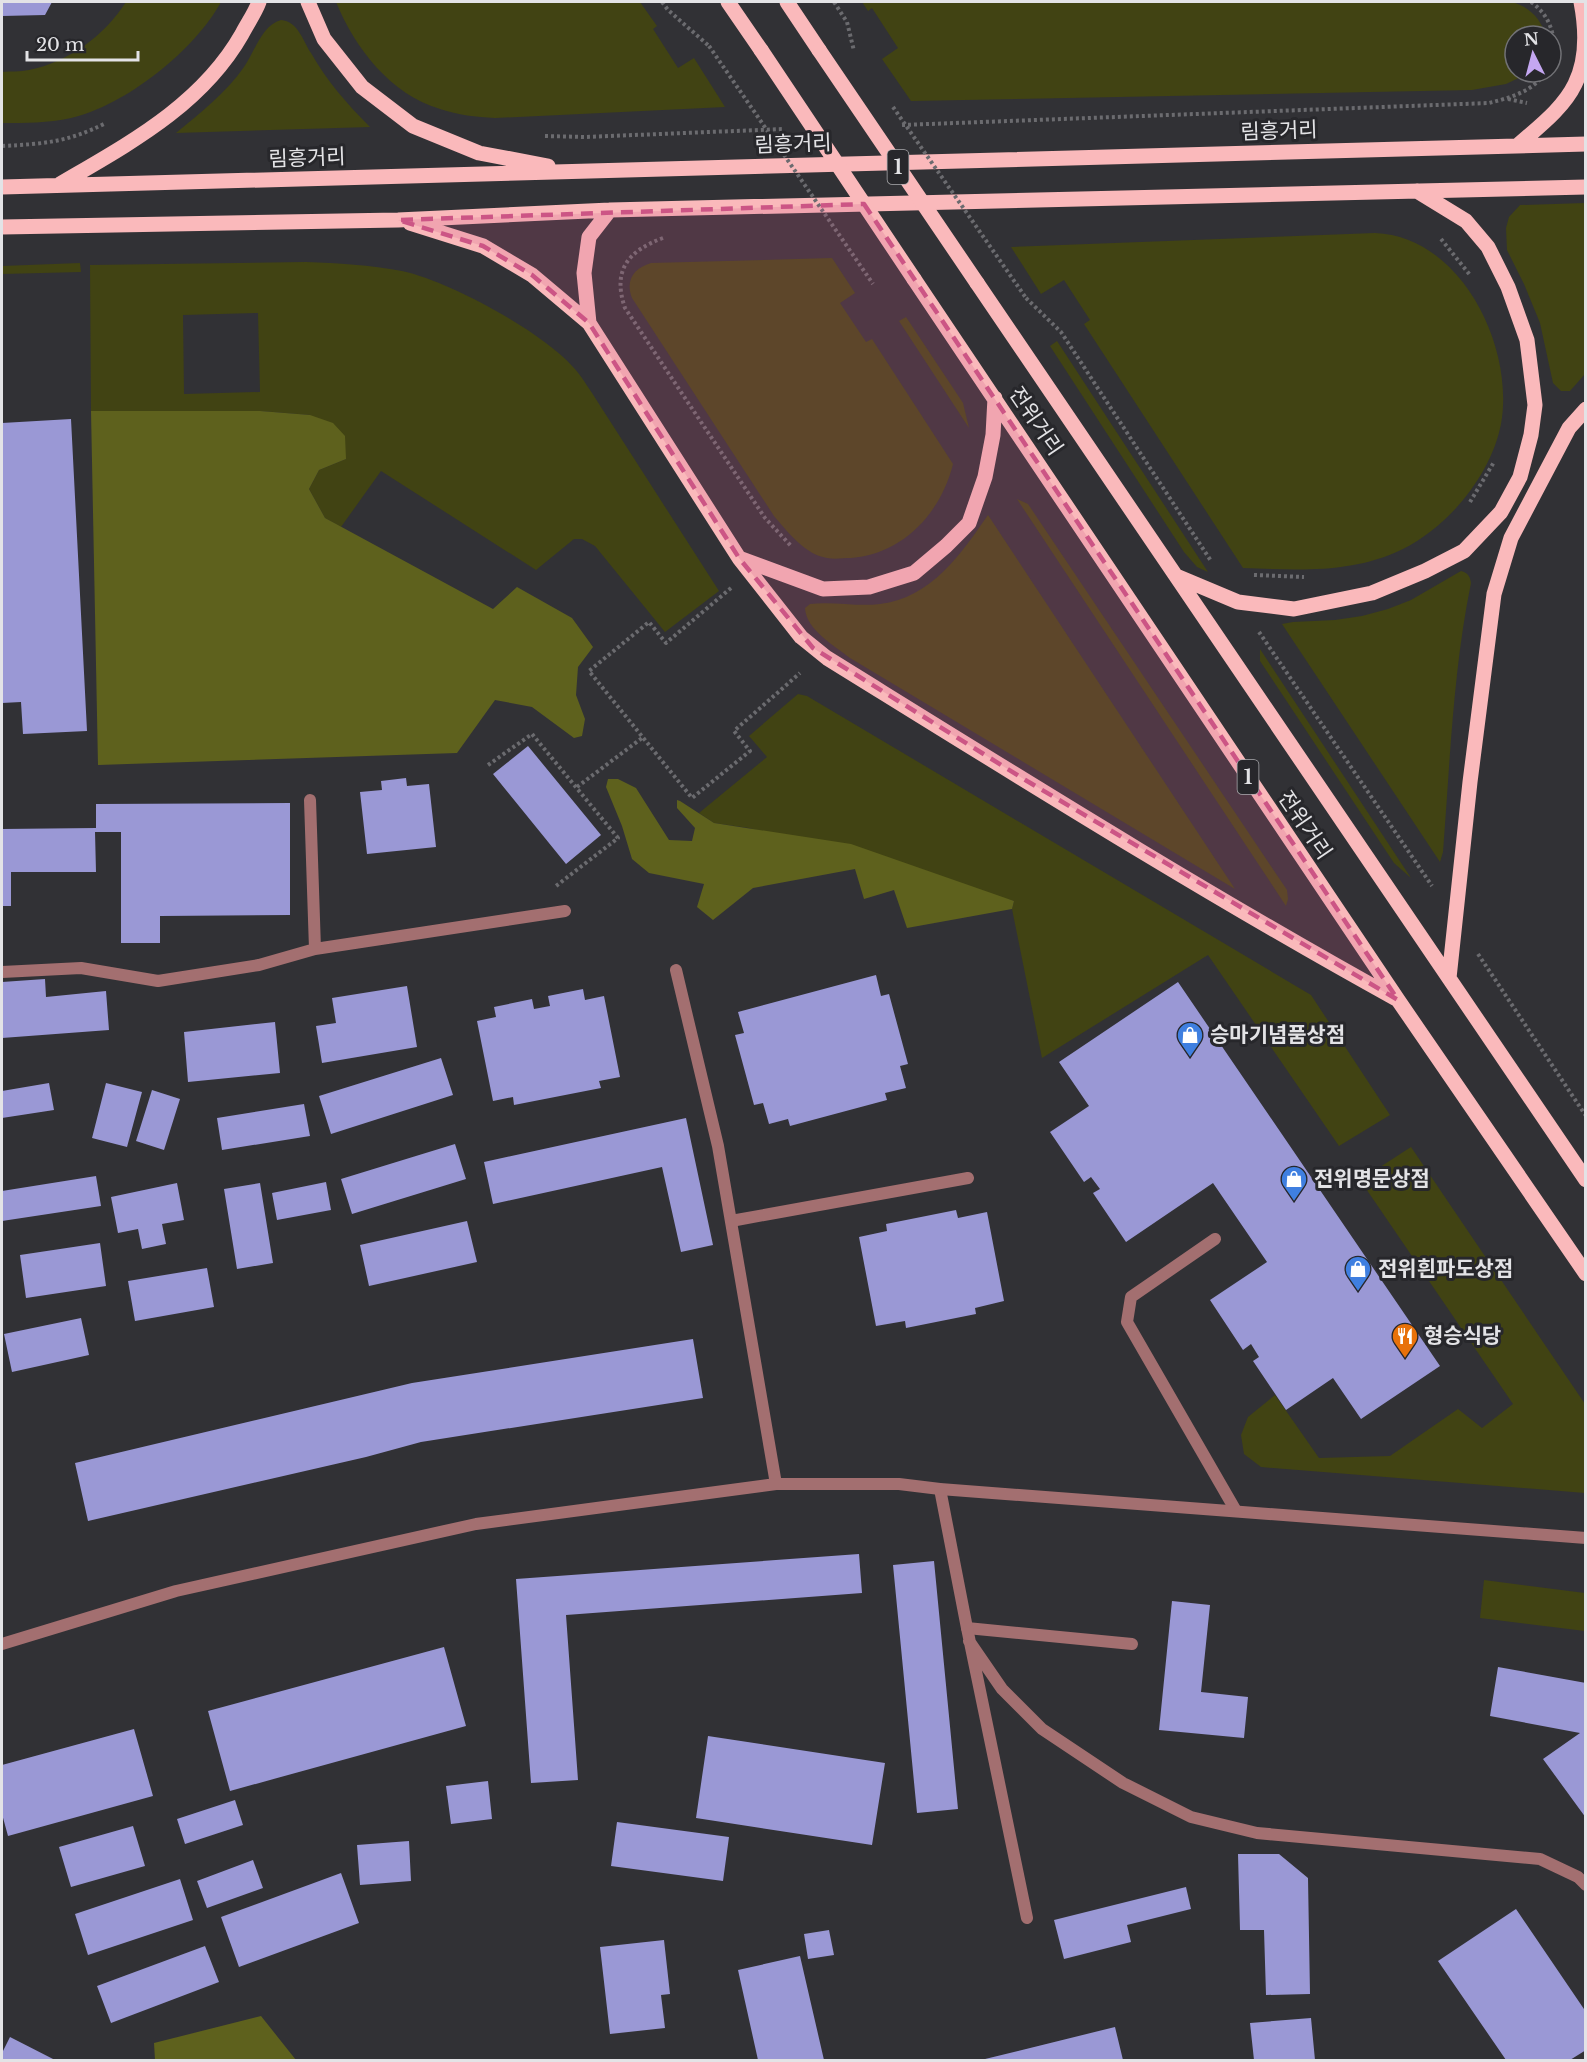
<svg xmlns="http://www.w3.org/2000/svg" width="1587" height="2062" font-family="'Libre Baskerville','Noto Sans KR',serif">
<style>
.green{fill:#414313;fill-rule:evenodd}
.forest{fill:#5e611d}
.building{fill:#9a98d5}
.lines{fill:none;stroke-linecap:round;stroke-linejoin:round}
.path{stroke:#6b6b6f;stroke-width:4;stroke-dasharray:3 3;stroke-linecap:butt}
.service{stroke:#a36f70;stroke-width:12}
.minor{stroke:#a36f70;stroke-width:12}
.tertiary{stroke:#a36f70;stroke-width:12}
.primary{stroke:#fab9bb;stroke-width:15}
.path-bridge{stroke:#6b6b6f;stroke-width:4;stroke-dasharray:3 3;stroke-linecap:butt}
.primary-bridge{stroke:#fab9bb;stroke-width:15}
.marked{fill:#cc5585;fill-opacity:0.2;stroke:#cc5585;stroke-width:4.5;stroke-dasharray:12 8;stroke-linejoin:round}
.labels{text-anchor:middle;stroke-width:6;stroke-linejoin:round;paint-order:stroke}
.shield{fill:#27272b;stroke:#ababae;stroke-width:1.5}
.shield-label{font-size:20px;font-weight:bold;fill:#e3e3e6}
.street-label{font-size:21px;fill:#e3e3e6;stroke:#27272b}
.poi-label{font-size:21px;font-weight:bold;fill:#e3e3e6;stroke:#27272b;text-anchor:start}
</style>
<rect width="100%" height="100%" fill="#313135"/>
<path class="green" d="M126 2H221C195 50 125 106 71 118 48 123 25 123 2 123V72C11 71 20 72 29 70 69 62 105 35 126 2Z
M336 2H640L657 26 653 29 678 68 694 58 725 107 495 118C476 117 458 115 440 109 390 94 355 48 336 2Z
M862 2H1512C1530 7 1541 19 1546 36H1515V72H1531L1506 84 1472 90 911 101 882 59 898 48 872 8 868 11Z
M281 20C298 21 303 41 311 53 327 81 347 104 370 127L176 133C200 113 226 93 244 67 255 51 262 25 281 20Z
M1585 203V374L1570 391H1561L1553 383 1540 323 1524 284 1507 250 1506 228 1509 217 1520 205Z
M1375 233C1461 236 1515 347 1501 424 1491 475 1449 526 1403 549 1352 574 1298 570 1243 568L1084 324 1090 320 1064 280 1041 294 1011 247Z
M832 258 855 293 840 303 866 342 872 339 953 464C941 513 903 554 851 558 842 558 832 560 823 557 803 552 787 531 774 516L632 298C625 280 634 268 651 263Z
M306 262C338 263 370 265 402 271 449 281 541 331 573 367 580 374 586 384 592 393L719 591 665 632 595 546 582 539H574L536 570 381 471 341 527 325 518 309 489 319 470 346 459 310 415 260 411H91L90 265ZM258 313 260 392 184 394 183 315Z
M80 263 81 272 2 274V266Z
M906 317 963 403 969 428 899 321Z
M1057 341 1208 572 1197 567 1184 552 1050 346Z
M1017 499 1028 504 1287 890 1288 899 1286 906Z
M988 515 1235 889 850 658C835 646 806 630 805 608L810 604C833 601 857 607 880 604 931 598 961 554 988 515Z
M1461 571C1468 573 1470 576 1471 583 1453 671 1450 762 1443 852L1440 862 1282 624 1293 622 1335 620 1362 616 1388 609 1411 600Z
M1260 649 1411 878 1394 863 1260 661Z
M798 694 807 696 1311 995 1390 1115 1339 1146 1208 955 1042 1058 1012 909 1014 901 749 828 714 823 699 813 767 757 749 736Z
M1411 1147 1585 1404V1493L1261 1467 1244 1454 1241 1435 1248 1417 1275 1395 1319 1458 1390 1456 1458 1409 1482 1428 1513 1404 1360 1180Z
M1484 1580 1585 1593V1631L1480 1618Z"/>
<path class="forest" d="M91 411H260L310 415 333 423 345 436 346 459 319 470 309 489 325 518 493 609 517 587 572 618 593 647 578 667 576 695 585 719 582 736 574 738 532 707 495 700 457 753 98 765Z
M608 779H618L636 788 669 840 692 841 695 828 677 808V800L680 801 714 823 851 844 1014 901 1012 909 907 928 894 890 864 899 855 869 753 888 713 920 697 907 704 884 649 873 632 859 622 826 606 787Z
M261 2016 296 2060H155L154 2043Z"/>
<path class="building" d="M2 2H52L45 15 2 16Z
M71 419 87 731 23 734 21 702 2 703V423Z
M528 746 601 835 566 864 493 774Z
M406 778 407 786 429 784 436 847 367 854 360 792 382 790 381 781Z
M290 803V915L160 916V943H121V832H95L96 872H11V906H2V829L96 828V804Z
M876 975 881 996 889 994 908 1064 900 1066 906 1088 885 1093 887 1100 790 1126 788 1119 769 1124 763 1103 754 1105 735 1035 744 1033 738 1012Z
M45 979 46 997 106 991 109 1030 2 1038V982Z
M1178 982 1440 1366 1361 1419 1333 1378 1286 1410 1253 1361 1259 1357 1251 1344 1243 1350 1210 1300 1267 1262 1213 1183 1126 1242 1093 1193 1100 1189 1091 1177 1084 1182 1050 1132 1089 1106 1059 1062Z
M407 986 417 1047 322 1063 316 1026 336 1023 332 998Z
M583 989 585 1000 604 996 620 1077 599 1081 601 1088 514 1105 513 1097 493 1101 477 1021 496 1017 494 1007 532 999 534 1009 550 1006 548 996Z
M275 1022 280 1073 188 1082 184 1032Z
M441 1058 453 1095 331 1134 319 1096Z
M49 1083 54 1110 2 1118V1091Z
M106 1083 142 1092 127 1147 92 1138Z
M152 1090 180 1099 164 1150 136 1141Z
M304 1104 310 1136 222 1150 217 1118Z
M686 1118 713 1245 681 1252 662 1167 493 1204 484 1162Z
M455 1144 466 1179 352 1214 341 1179Z
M96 1176 101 1206 2 1221V1191Z
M326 1182 331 1210 277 1220 272 1193Z
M177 1183 184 1220 162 1224 166 1244 142 1249 138 1229 118 1233 111 1197Z
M260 1183 273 1263 237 1269 224 1189Z
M956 1210 958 1218 987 1212 1004 1301 975 1308 976 1314 906 1328 905 1321 876 1326 859 1237 887 1231 886 1224Z
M467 1221 477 1262 369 1286 360 1245Z
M100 1243 106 1286 26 1298 20 1255Z
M207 1268 214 1307 135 1321 128 1281Z
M81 1318 89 1355 12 1372 4 1334Z
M693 1339 703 1398 421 1442 366 1457 88 1521 75 1463 412 1383Z
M859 1554 862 1593 566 1615 578 1780 531 1783 516 1579Z
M934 1561 958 1809 917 1813 893 1565Z
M1172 1601 1210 1605 1201 1692 1248 1697 1244 1738 1159 1730Z
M444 1647 466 1726 230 1791 208 1711Z
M1498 1667 1586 1683V1818L1543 1759 1580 1733 1490 1716Z
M134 1729 153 1796 8 1836 2 1814V1765Z
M708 1736 885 1763 872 1845 696 1818Z
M488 1781 492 1819 451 1824 446 1786Z
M235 1800 243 1825 185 1844 177 1819Z
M617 1822 729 1837 723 1881 611 1866Z
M133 1826 145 1866 71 1887 59 1847Z
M409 1841 411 1881 360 1885 357 1845Z
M1238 1854H1279L1308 1878 1310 1994 1266 1995 1264 1930H1240Z
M253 1860 263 1888 207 1908 197 1881Z
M341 1873 359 1923 239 1967 221 1917Z
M180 1879 193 1920 88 1955 75 1914Z
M1186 1887 1191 1909 1127 1925 1131 1942 1064 1959 1054 1920Z
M1516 1909 1586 2012V2050L1570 2060H1506L1438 1961Z
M829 1930 834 1955 808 1959 804 1934Z
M664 1940 670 1994 661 1995 665 2028 610 2034 600 1947Z
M205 1946 219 1982 111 2023 97 1986Z
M800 1956 824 2060H758L738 1970Z
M1311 2018 1315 2060H1254L1250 2023Z
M1115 2027 1123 2060H981Z
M10 2037 55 2060H2V2053Z"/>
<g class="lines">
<path class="path" d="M662 2 668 10 709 46
M834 2 847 22 854 51
M1531 2C1550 15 1558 38 1551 61
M1508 99 1527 103
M902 125 1489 103C1509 98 1535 91 1545 72
M545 136 585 137 784 129
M2 146C44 144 68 142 106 123
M663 238C628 251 612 270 625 308L765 518 792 547
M1441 239 1470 275
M1026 298 1061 332 1211 561
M1470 502 1494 462
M1254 575 1304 577
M731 588 666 643 649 622 589 671 692 798 750 751 734 731 800 673
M1259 632 1432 886
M488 765 532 734 618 838 556 886
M577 787 642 738
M1478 954 1586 1116"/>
<path class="service" d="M967 1628 1132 1644"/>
<path class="minor" d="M315 949 565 911
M676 970 718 1146 776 1484
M2 972 81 968 158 981 259 965 315 949 310 800
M731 1221 968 1178
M1215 1239 1131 1297 1127 1322 1236 1511
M940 1489 967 1628 1027 1918
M969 1641 1002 1689 1042 1729 1123 1783 1191 1817 1257 1833 1540 1859 1578 1877 1586 1885"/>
<path class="tertiary" d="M2 1644 176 1591 476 1524 776 1484H899L940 1489 1586 1538"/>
<path class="primary" d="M308 2 324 39 362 87 413 126 479 153 548 166
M728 2 761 50
M787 2 819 50
M1517 146C1537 128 1563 109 1575 84 1587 60 1586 28 1581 2
M60 184C128 144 201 106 242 34 247 24 255 13 259 2
M2 187 1586 144
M410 223 483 246 532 275 589 323 739 558 801 637 827 658C1016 775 1204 893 1398 1000
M2 227 398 220 610 210 1586 187
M914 279 1398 1000 1586 1274
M977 283 1586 1180
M589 323 584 273 589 237 610 210
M739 558 823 589 869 587 914 573 946 546 969 523 985 477 993 435 995 398
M1176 576 1238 602 1294 609 1372 593 1425 571 1464 551 1501 512 1520 477 1531 435 1535 405 1527 340 1508 287 1488 247 1466 221 1417 191
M1449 978 1470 782 1494 594 1511 538 1569 428 1586 409"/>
<path class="path-bridge" d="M709 46 873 284
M893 107 1026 298"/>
<path class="primary-bridge" d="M761 50 914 279
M819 50 977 283"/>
</g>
<path class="marked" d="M864 204 1398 1000 1027 781 813 648 739 558 589 323 532 275 483 246 398 220Z"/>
<defs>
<g id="shop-pin" transform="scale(1.35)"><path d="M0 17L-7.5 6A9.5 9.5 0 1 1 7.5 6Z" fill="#3f7fe0" stroke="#27272b"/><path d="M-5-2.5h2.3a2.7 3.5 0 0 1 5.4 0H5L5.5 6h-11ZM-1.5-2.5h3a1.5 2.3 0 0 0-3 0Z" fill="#fff"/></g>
<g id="restaurant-pin" transform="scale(1.35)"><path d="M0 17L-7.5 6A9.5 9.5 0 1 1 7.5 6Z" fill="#e8710a" stroke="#27272b"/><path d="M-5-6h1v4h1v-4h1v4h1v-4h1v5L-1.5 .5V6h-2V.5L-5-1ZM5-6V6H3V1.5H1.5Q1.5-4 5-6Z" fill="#fff"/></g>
</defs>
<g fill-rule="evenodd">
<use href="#shop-pin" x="1190" y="1035"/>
<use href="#shop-pin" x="1294" y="1179"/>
<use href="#shop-pin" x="1358" y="1269"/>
<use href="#restaurant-pin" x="1405" y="1336"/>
</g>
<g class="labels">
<g class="shield">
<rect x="887.5" y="150" width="21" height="34" rx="4.5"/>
<rect x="1237.5" y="760" width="21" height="34" rx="4.5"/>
</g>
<g class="shield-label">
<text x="898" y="174">1</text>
<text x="1248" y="784">1</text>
</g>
<g class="street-label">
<text transform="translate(1279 131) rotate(-2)" y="7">림흥거리</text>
<text transform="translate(793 144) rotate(-2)" y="7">림흥거리</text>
<text transform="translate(307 158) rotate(-2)" y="7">림흥거리</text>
<text transform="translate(1036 421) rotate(56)" y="7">전위거리</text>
<text transform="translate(1305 825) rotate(56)" y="7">전위거리</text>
</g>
<g class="poi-label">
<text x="1210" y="1042">승마기념품상점</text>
<text x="1314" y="1186">전위명문상점</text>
<text x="1378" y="1276">전위흰파도상점</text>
<text x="1424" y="1343">형승식당</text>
</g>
</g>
<rect width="1587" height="2062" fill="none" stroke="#e3e3e6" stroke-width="6"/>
<g transform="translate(1533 54) rotate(354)"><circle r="28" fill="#27272b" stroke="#727276" stroke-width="1.5"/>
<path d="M0-4.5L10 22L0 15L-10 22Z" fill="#c4a7f1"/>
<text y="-9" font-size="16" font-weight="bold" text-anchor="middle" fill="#e3e3e6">N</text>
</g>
<path d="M27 51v9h111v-9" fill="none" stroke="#e3e3e6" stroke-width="3"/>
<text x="36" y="51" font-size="18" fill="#e3e3e6" stroke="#27272b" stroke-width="4.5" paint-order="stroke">20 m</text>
</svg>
